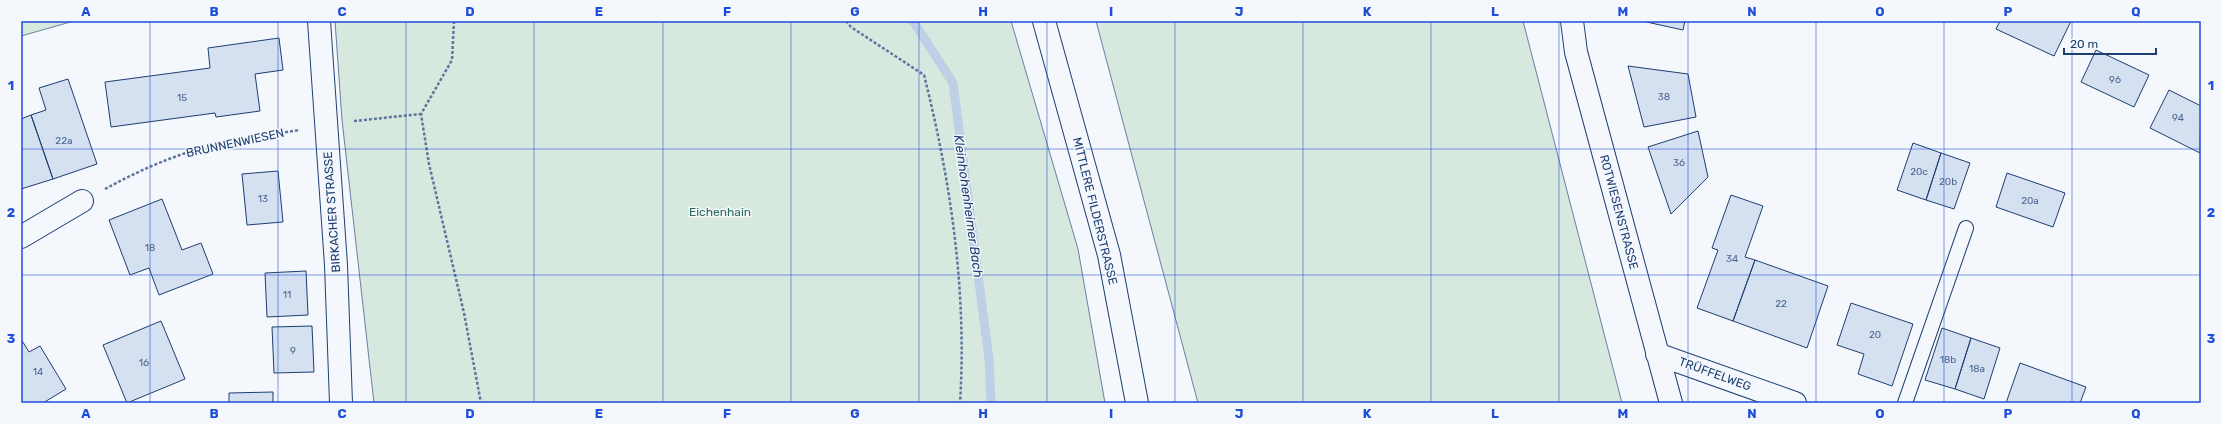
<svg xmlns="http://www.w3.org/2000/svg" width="2222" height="424" font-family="Rubik,sans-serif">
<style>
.green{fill:#d7e8df;stroke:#687fa3}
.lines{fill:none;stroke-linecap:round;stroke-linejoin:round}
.stream{stroke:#bed0e5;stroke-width:9}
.building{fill:#d5e0f0;stroke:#1d3f73}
.lane-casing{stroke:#1d3f73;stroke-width:16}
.street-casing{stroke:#1d3f73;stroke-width:24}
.secondary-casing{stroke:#1d3f73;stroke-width:24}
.path{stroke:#5e769c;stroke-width:2.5;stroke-dasharray:3 2;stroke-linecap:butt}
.lane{stroke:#f4f7fb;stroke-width:14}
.street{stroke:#f4f7fb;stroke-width:22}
.secondary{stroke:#f4f7fb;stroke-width:22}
.grid{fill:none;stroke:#1d4ed8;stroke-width:1;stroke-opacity:0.55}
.labels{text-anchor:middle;stroke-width:3;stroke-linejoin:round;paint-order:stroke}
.number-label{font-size:10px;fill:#4b6792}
.street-label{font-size:12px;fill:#1d3f73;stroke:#f4f7fb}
.park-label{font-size:12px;fill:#2c6c60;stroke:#f4f7fb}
.water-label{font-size:13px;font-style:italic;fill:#1d3f73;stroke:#f4f7fb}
.neatline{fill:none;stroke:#1d4ed8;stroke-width:1.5}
.grid-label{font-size:13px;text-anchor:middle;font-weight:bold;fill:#1d4ed8}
</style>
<rect width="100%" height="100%" fill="#f4f7fb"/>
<path class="green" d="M21 21H74L21 36Z
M335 21H1011L1078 249 1105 403H374L342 120Z
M1096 21H1523L1622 403H1198Z"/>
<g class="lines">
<path class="stream" d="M913 21 953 83 989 359 991 403"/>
</g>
<path class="building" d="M1642 21H1685L1683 30Z
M2000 21H2071L2054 56 1996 29Z
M279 38 283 70 255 74 260 111 216 117 215 113 111 127 105 82 210 68 208 48Z
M2096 50 2149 75 2134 107 2081 82Z
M1628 66 1688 74 1696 117 1644 127Z
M68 79 97 164 53 179 31 115 46 110 39 88Z
M2169 90 2201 106 2200 153 2150 128Z
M31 115 53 179 21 189V119Z
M1698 131 1708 177 1671 214 1648 147Z
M1913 143 1941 153 1926 200 1897 190Z
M1941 153 1970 163 1954 209 1926 200Z
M278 171 283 222 247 225 242 174Z
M2007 173 2065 193 2053 227 1996 207Z
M1731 195 1763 206 1745 257 1755 260 1733 321 1697 308 1718 250 1712 248Z
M162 199 182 250 201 243 213 274 159 295 149 268 130 275 109 220Z
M1755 260 1828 286 1807 348 1733 321Z
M306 271 308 315 267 317 265 273Z
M1851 303 1913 324 1892 386 1858 374 1864 354 1837 345Z
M161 321 185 379 127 403 103 345Z
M312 326 314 372 274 373 272 327Z
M1942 328 1971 338 1955 389 1925 380Z
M1971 338 2000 348 1984 399 1955 389Z
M21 339 29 352 40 346 66 389 43 403H21Z
M2020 363 2086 387 2080 403H2006Z
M273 392V403H229V393Z"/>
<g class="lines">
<g class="lane-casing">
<path id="lane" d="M1905 403 1966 228"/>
</g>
<g class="street-casing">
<path id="street" d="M1572 21 1576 52 1671 403
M21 237 82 201
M1657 354 1795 403"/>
</g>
<g class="secondary-casing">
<path id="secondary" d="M319 21 336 265 341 403
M1044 21 1109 255 1137 403"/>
</g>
<path class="path" d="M454 21 452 60 421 114 429 164 464 313 481 403
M846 21 851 27 924 75C951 182 967 292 960 403
M354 121 421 114
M105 189C129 176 154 164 180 155 218 142 260 136 300 130"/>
<use href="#lane" class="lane"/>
<use href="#street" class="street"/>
<use href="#secondary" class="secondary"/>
</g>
<path class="grid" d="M150 21V403M278 21V403M406 21V403M534 21V403M663 21V403M791 21V403M919 21V403M1047 21V403M1175 21V403M1303 21V403M1431 21V403M1559 21V403M1688 21V403M1816 21V403M1944 21V403M2072 21V403M21 149H2201M21 275H2201"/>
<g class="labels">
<g class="number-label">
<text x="2115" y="83">96</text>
<text x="1664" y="100">38</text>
<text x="182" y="101">15</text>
<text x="2178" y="121">94</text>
<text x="64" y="144">22a</text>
<text x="1679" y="166">36</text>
<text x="1919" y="175">20c</text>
<text x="1948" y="185">20b</text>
<text x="263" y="202">13</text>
<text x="2030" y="204">20a</text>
<text x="150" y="251">18</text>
<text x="1732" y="262">34</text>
<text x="287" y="298">11</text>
<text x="1781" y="307">22</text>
<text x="1875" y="338">20</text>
<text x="293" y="354">9</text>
<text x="1948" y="363">18b</text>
<text x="144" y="366">16</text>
<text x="1977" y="372">18a</text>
<text x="38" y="375">14</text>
</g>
<g class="street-label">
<text transform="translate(235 143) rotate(-12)" y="4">BRUNNENWIESEN</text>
<text transform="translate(1095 211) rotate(76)" y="4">MITTLERE FILDERSTRASSE</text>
<text transform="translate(332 212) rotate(-94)" y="4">BIRKACHER STRASSE</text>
<text transform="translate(1619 212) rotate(75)" y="4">ROTWIESENSTRASSE</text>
<text transform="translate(1715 374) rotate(20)" y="4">TRÜFFELWEG</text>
</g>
<g class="park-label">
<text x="720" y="216">Eichenhain</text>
</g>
<g class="water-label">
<text transform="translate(969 206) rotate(82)" y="5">Kleinhohenheimer Bach</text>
</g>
</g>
<rect width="2222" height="424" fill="none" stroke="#f4f7fb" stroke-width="44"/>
<path d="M2064 48v6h92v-6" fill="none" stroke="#1d3f73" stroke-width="2"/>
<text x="2070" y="48" font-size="12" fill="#1d3f73" stroke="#f4f7fb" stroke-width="3" paint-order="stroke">20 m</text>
<rect x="22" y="22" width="2178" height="380" class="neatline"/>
<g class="grid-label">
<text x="86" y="16">A</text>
<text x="214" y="16">B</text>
<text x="342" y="16">C</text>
<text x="470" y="16">D</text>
<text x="599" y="16">E</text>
<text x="727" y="16">F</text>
<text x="855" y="16">G</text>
<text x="983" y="16">H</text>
<text x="1111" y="16">I</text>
<text x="1239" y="16">J</text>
<text x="1367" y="16">K</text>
<text x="1495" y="16">L</text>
<text x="1623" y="16">M</text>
<text x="1752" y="16">N</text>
<text x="1880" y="16">O</text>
<text x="2008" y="16">P</text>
<text x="2136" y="16">Q</text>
<text x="11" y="90">1</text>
<text x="2211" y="90">1</text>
<text x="11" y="217">2</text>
<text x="2211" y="217">2</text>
<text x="11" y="343">3</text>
<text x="2211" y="343">3</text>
<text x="86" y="418">A</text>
<text x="214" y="418">B</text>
<text x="342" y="418">C</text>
<text x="470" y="418">D</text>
<text x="599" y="418">E</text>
<text x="727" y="418">F</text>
<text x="855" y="418">G</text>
<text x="983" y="418">H</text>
<text x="1111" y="418">I</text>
<text x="1239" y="418">J</text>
<text x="1367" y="418">K</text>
<text x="1495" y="418">L</text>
<text x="1623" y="418">M</text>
<text x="1752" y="418">N</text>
<text x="1880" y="418">O</text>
<text x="2008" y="418">P</text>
<text x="2136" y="418">Q</text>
</g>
</svg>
